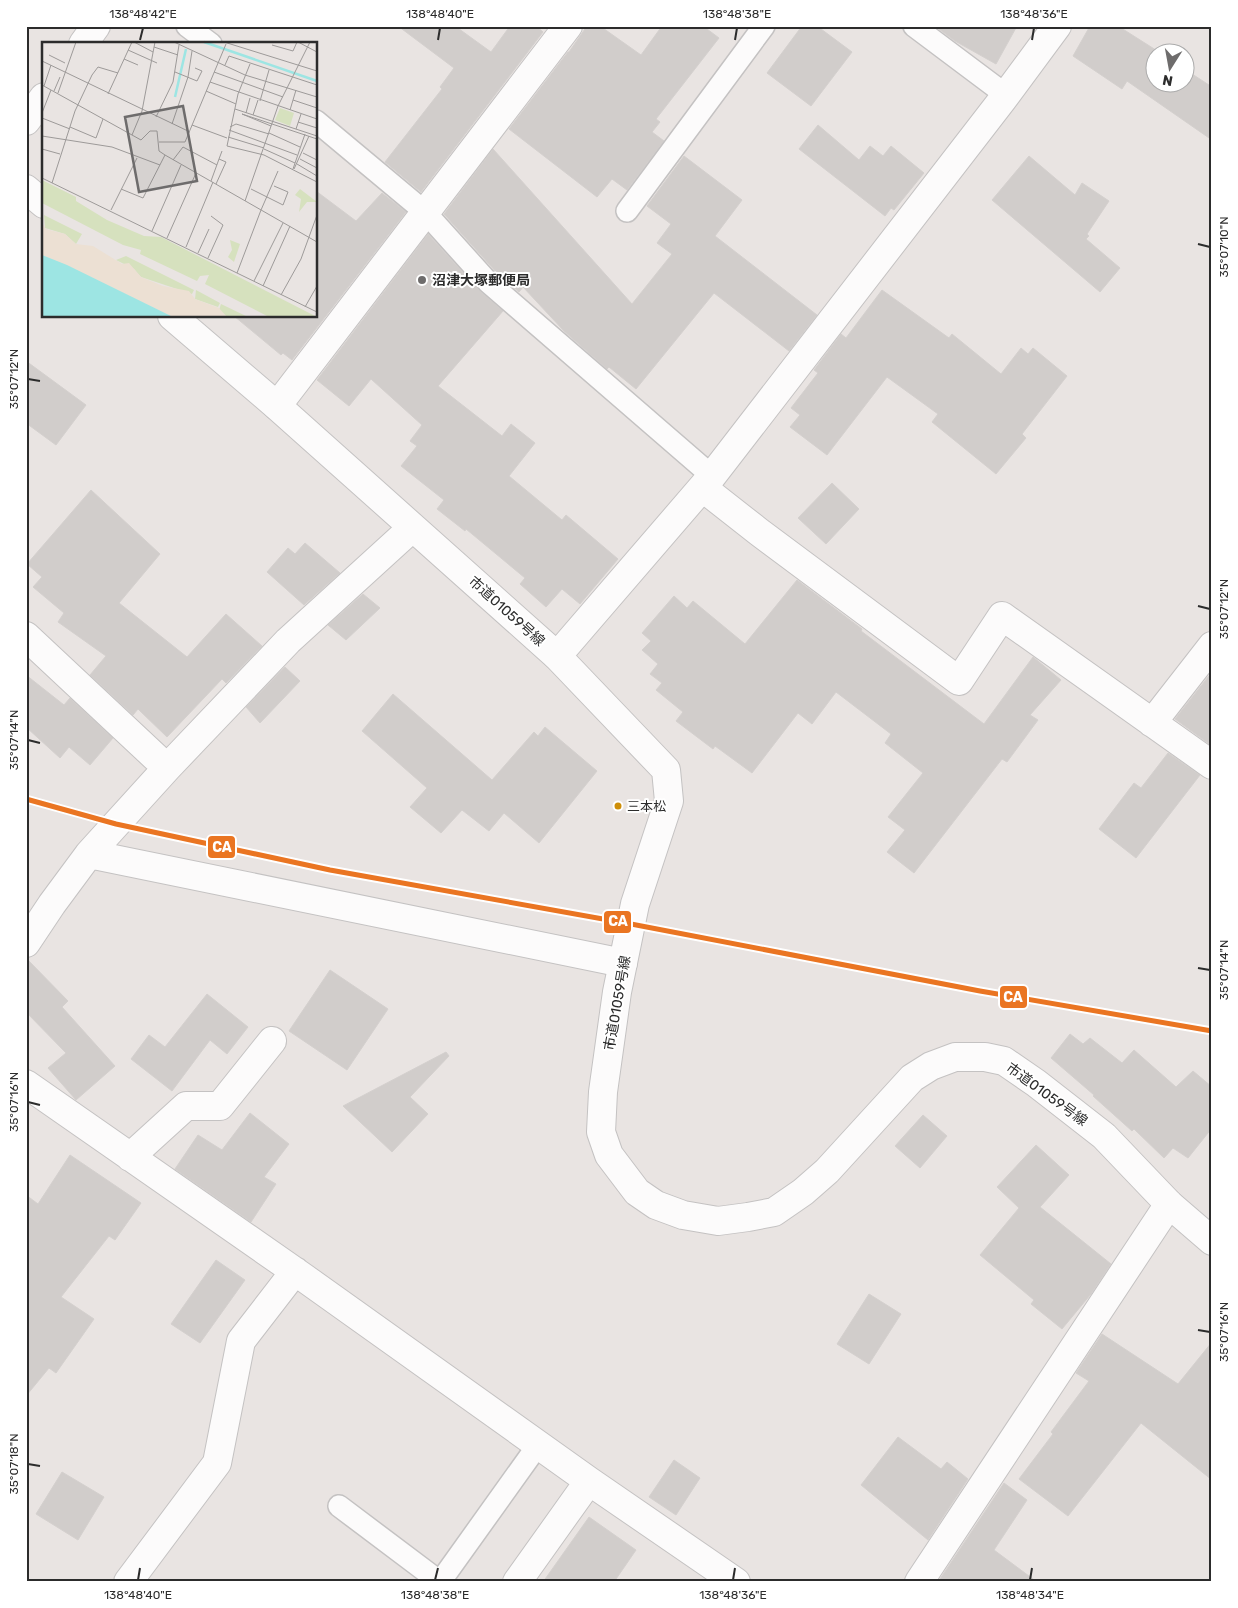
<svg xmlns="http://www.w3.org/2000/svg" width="1238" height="1608" font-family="Rubik,'Noto Sans JP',sans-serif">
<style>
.building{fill:#d1cdcb;stroke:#d4d0ce}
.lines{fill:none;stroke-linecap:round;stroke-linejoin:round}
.lane-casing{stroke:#c4c2c2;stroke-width:24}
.street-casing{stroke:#c4c2c2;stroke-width:30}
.secondary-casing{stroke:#c4c2c2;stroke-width:30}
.lane{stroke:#fcfbfb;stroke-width:21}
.street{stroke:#fcfbfb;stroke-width:28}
.secondary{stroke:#fcfbfb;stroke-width:28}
.rail-1-casing{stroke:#fff;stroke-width:9}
.rail-1{stroke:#ea7522;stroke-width:5}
.ticks{fill:none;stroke:#2c2c2c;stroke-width:2}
.poi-dot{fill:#6e6c6c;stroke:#fff;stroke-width:2}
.bus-dot{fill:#ce8e09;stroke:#fff;stroke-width:2}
.labels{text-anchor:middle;stroke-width:4;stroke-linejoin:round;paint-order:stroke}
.bus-label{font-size:13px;fill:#2c2c2c;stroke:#fff;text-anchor:start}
.poi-label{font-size:14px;font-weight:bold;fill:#2c2c2c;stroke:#fff;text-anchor:start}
.street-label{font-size:14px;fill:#2c2c2c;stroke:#fff}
.inset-river{fill:none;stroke:#9de5e3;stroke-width:2.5}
.inset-road{fill:none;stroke:#9d9a99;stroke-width:1}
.view{fill:#6e6c6c;fill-opacity:0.15;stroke:#6e6c6c;stroke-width:2.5}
.inset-edge{fill:none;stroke:#2c2c2c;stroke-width:2.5}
.line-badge{stroke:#fff;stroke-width:2}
.badge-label{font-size:14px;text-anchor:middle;font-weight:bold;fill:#fff}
.neatline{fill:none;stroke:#2c2c2c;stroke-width:2}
.ticks-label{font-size:12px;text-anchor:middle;fill:#2c2c2c}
</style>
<rect width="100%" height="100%" fill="#e9e4e2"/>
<path class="building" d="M398 26H455L491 52 510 26H536L543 32 421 192 385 162 442 89 440 87 454 68Z
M587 26H600L641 55 662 26H703L719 38 656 119 660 122 652 132 664 141 627 190 612 179 597 197 509 129 568 52H569Z
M802 26H817L852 52 811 106 767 73Z
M935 26H1017L996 64 955 41Z
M1090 26H1118L1159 52H1156V82H1186V70L1212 87V140L1127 81 1122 89 1073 56Z
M818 125 859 160 870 146 883 156 891 146 924 173 894 210 891 208 885 216 799 149Z
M493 149 632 304 672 254 657 243 671 224 647 206 684 156 742 200 715 236 817 315 789 351 714 293 636 389 609 367 607 369 564 331 523 287 519 292 497 273 444 214Z
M1029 156 1075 195 1082 183 1109 201 1087 234 1089 236 1086 239 1120 268 1100 292 992 200Z
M316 191 356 221 382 193 406 212 292 360 283 353 281 355 234 316H316Z
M428 234 479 290 503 311 438 386 502 436 511 424 535 443 509 476 562 520 566 515 618 559 580 604 562 589 546 607 520 584 525 578 466 529 465 531 437 509 444 500 401 466 417 446 410 441 422 425 371 379 349 406 317 380Z
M882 290 949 338 952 334 1001 374 1021 348 1028 354 1033 348 1067 376 1022 434 1026 438 996 474 932 422 938 414 887 377 827 455 790 427 800 415 791 408 818 373 814 370 841 334 846 338Z
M26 361 86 405 56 445 26 423Z
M832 483 859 509 826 544 798 518Z
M91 490 160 554 119 603 187 657 226 614 262 646 226 683 222 679 167 737 138 709 133 715 90 675 106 656 58 622 64 613 33 587 42 577 27 564Z
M305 543 340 573 304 605 267 572 288 548 295 554Z
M797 580 862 629 861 631 984 724 1033 657 1061 680 1030 715 1038 720 1007 762 1002 759 914 873 887 852 905 830 888 817 923 773 885 743 891 734 836 692 812 724 798 713 752 773 715 746 713 749 676 721 683 712 656 690 662 683 650 674 658 664 642 650 651 641 642 633 674 596 687 608 693 601 745 644Z
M363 594 380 608 346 640 328 625Z
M285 667 300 681 260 723 246 707Z
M1212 672V746L1175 719Z
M26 675 64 705 70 698 113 738 90 765 69 747 60 758 26 727Z
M393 694 492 780 534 732 538 736 545 727 597 771 539 843 504 813 489 831 462 810 441 833 410 807 427 788 362 731Z
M1168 753 1200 775 1136 858 1099 829 1134 783 1141 788Z
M26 958 68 1001 62 1007 115 1066 76 1100 48 1068 66 1053 26 1012Z
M330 970 388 1009 347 1070 289 1031Z
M207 994 248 1027 227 1054 210 1040 172 1091 131 1059 149 1035 165 1047Z
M1070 1034 1083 1044 1090 1038 1122 1063 1134 1050 1176 1087 1193 1071 1212 1087V1128L1188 1158 1173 1148 1164 1158 1134 1129 1132 1131 1093 1096 1094 1095 1051 1058Z
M446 1052 449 1056 410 1097 428 1114 392 1152 343 1106Z
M250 1113 289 1144 264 1177 276 1184 251 1222 175 1169 198 1135 222 1150Z
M923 1115 947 1136 920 1168 895 1146Z
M1036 1145 1069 1175 1040 1207 1111 1264 1091 1294 1062 1329 1031 1304 1034 1300 980 1255 1019 1208 997 1187Z
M70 1155 141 1203 115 1240 109 1236 61 1297 94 1319 56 1373 49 1368 26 1396V1195L38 1204Z
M216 1260 245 1280 200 1343 171 1324Z
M869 1294 901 1314 869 1364 837 1344Z
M1102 1334 1178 1384 1212 1342V1480L1141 1423 1068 1516 1019 1479 1053 1434 1051 1432 1089 1381 1076 1373Z
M898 1437 941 1469 947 1462 968 1479 928 1540 861 1485Z
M674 1460 700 1478 676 1515 649 1497Z
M62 1472 104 1497 78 1540 36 1514Z
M1004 1483 1027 1500 994 1550 1037 1582H938Z
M589 1517 636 1550 614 1582H543Z"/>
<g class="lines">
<g class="lane-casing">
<path id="lane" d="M187 26 211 44
M914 26 1006 95
M316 121 425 212 488 282 712 476
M627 211 764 26
M339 1506 440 1582
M440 1582 538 1445"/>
</g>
<g class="street-casing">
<path id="street" d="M83 44 96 26
M26 121 44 97
M277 406 568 26
M703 488 759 532 959 681 1002 616 1212 765
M26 636 167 768 288 641 412 528
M557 656 712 476 1003 99 1057 26
M1152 723 1212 646
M89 854 167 768
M26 943 52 904 89 854 623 963
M26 1084 303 1277 589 1481 736 1582
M130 1157 186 1106H220L272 1041
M128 1582 217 1463 241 1341 295 1271
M517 1582 589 1481
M919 1582 1169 1204"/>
</g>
<g class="secondary-casing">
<path id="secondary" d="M26 189 44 204
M172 316 277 406 557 656 666 770 669 801 635 904 617 992 603 1092 601 1132 609 1155 637 1192 656 1205 683 1215 718 1221 748 1217 774 1212 803 1192 827 1171 912 1078 931 1066 955 1057H985L1004 1061 1036 1083 1104 1136 1169 1204 1212 1241"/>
</g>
<use href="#lane" class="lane"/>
<use href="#street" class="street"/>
<use href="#secondary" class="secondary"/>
<g class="rail-1-casing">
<path id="rail-1" d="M26 799 116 824 330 870 631 924 980 991 1212 1031"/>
</g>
<use href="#rail-1" class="rail-1"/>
</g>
<path class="ticks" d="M140 40 143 28M438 40 440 28M735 40 737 28M1032 40 1034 28M1198 244 1210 247M28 379 40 381M1198 606 1210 609M28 740 40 743M1198 968 1210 970M28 1102 40 1105M1198 1330 1210 1332M28 1464 40 1466M138 1580 140 1568M435 1580 438 1568M733 1580 735 1568M1030 1580 1032 1568"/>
<circle class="poi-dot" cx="422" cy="280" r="5"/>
<circle class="bus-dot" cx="618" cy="806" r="4.5"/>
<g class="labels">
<g class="bus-label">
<text x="627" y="811">三本松</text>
</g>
<g class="poi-label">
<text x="432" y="285">沼津大塚郵便局</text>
</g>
<g class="street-label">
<text transform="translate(507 611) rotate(42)" y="5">市道01059号線</text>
<text transform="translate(617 1003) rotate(-80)" y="5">市道01059号線</text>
<text transform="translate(1047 1094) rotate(36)" y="5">市道01059号線</text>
</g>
</g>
<g transform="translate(42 42)">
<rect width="275" height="275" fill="#e9e4e2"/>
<path d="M238 66 252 71 248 84 233 78ZM0 138 34 155V159L65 178 102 194 119 195 275 275H227L163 242 167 233 158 234 155 239 98 212 99 208 81 203 0 161ZM258 147 275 160H265L257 170 259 157 253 153ZM2 173 40 192 34 202 23 192 3 186ZM188 198 198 202 192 220 186 215 190 208ZM84 214 152 248 150 252 99 235 92 227 74 218ZM154 248 178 261 176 265 153 257ZM179 262 206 275H185L177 268Z" fill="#d6e1be"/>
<path d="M0 181 4 187 23 192 34 202 51 204 80 222 87 221 99 235 121 244 147 249 153 257 177 266 185 275H131L0 213Z" fill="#ece0d3"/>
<path d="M0 213 25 223 131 275H0Z" fill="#9de5e3"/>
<path class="inset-river" d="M162 0 275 39M133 55 144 7"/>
<path class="inset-road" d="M92 0 111 10M132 0 203 33 275 55M182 0 275 29M256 0 275 10M230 3 251 9 255 0M112 5 136 13M86 8 115 21M7 13 23 21M82 17 96 23M0 19 148 90M208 22 196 52 185 104 222 113 275 140M183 23 187 14 275 43M133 30 155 39 160 29 153 26M172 30 241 55M168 40 275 77M0 43 99 98 108 89H115L117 109 123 113 275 200M2 44 9 23M12 49 18 35M164 49 194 62M16 51 34 0M66 52 90 0M251 58 275 66M218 59 227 28M193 67 275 94M248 68 254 48M0 71 9 48M204 71 208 56M211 73 216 58M114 75 131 40 137 3M0 76 28 87M256 80 275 86M130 82 146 35 150 9M150 83 185 96M229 84 200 72 275 97M28 85 54 96 61 77M188 85 194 82 227 92M254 87 259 72M187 88 255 113M227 91 258 105M90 93 100 69 113 0M0 94 70 105 118 123M186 95 222 106M117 100H143L184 2M0 107 18 112M222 107 253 121M261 111 275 118M258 117 275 126M131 118 141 105 175 123M255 122 275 134M251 127 263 92M252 127 267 94M0 136 275 270M169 139 177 117M10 141 33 69 50 33 56 25 76 31M174 142 184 120 177 117 180 109M79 147 101 156 123 113M209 147 241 163 246 150 232 144M203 159 236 64 268 0M69 168 95 116M219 168 236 129M110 189 139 123M125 196 154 131M144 205 171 140M156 211 167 187M166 216 181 183 169 174M195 231 219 168M212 239 241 181M221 244 248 184M239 253 259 217 275 173M263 265 275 244"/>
<path class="view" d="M141 64 155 139 97 150 83 75Z"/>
<rect width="275" height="275" class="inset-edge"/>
</g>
<g class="line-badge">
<rect x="207" y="835" width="29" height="24" rx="5" fill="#ea7522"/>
<rect x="603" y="910" width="29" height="24" rx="5" fill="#ea7522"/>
<rect x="999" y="985" width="29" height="24" rx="5" fill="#ea7522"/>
</g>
<g class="badge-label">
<text x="222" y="852">CA</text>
<text x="618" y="926">CA</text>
<text x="1013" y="1002">CA</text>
</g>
<rect width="1238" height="1608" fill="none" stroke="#ffffff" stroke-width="55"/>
<g transform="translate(1170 68) rotate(191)"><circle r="24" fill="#ffffff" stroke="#ababab"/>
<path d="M0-4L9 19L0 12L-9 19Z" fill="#6e6c6c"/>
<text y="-8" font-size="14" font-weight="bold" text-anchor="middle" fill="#2c2c2c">N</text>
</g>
<rect x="28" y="28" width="1182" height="1552" class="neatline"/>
<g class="ticks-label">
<text x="143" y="18">138°48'42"E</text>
<text x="440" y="18">138°48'40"E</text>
<text x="737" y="18">138°48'38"E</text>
<text x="1034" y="18">138°48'36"E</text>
<text transform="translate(1224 247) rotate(-90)" y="4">35°07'10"N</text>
<text transform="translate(14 379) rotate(-90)" y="4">35°07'12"N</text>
<text transform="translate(1224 609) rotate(-90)" y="4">35°07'12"N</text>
<text transform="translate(14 740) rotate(-90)" y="4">35°07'14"N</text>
<text transform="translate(1224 970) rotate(-90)" y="4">35°07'14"N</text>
<text transform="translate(14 1102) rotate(-90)" y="4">35°07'16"N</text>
<text transform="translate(1224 1332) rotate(-90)" y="4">35°07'16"N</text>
<text transform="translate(14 1464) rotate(-90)" y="4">35°07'18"N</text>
<text x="138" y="1599">138°48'40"E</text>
<text x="435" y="1599">138°48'38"E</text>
<text x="733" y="1599">138°48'36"E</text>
<text x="1030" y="1599">138°48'34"E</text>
</g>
</svg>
